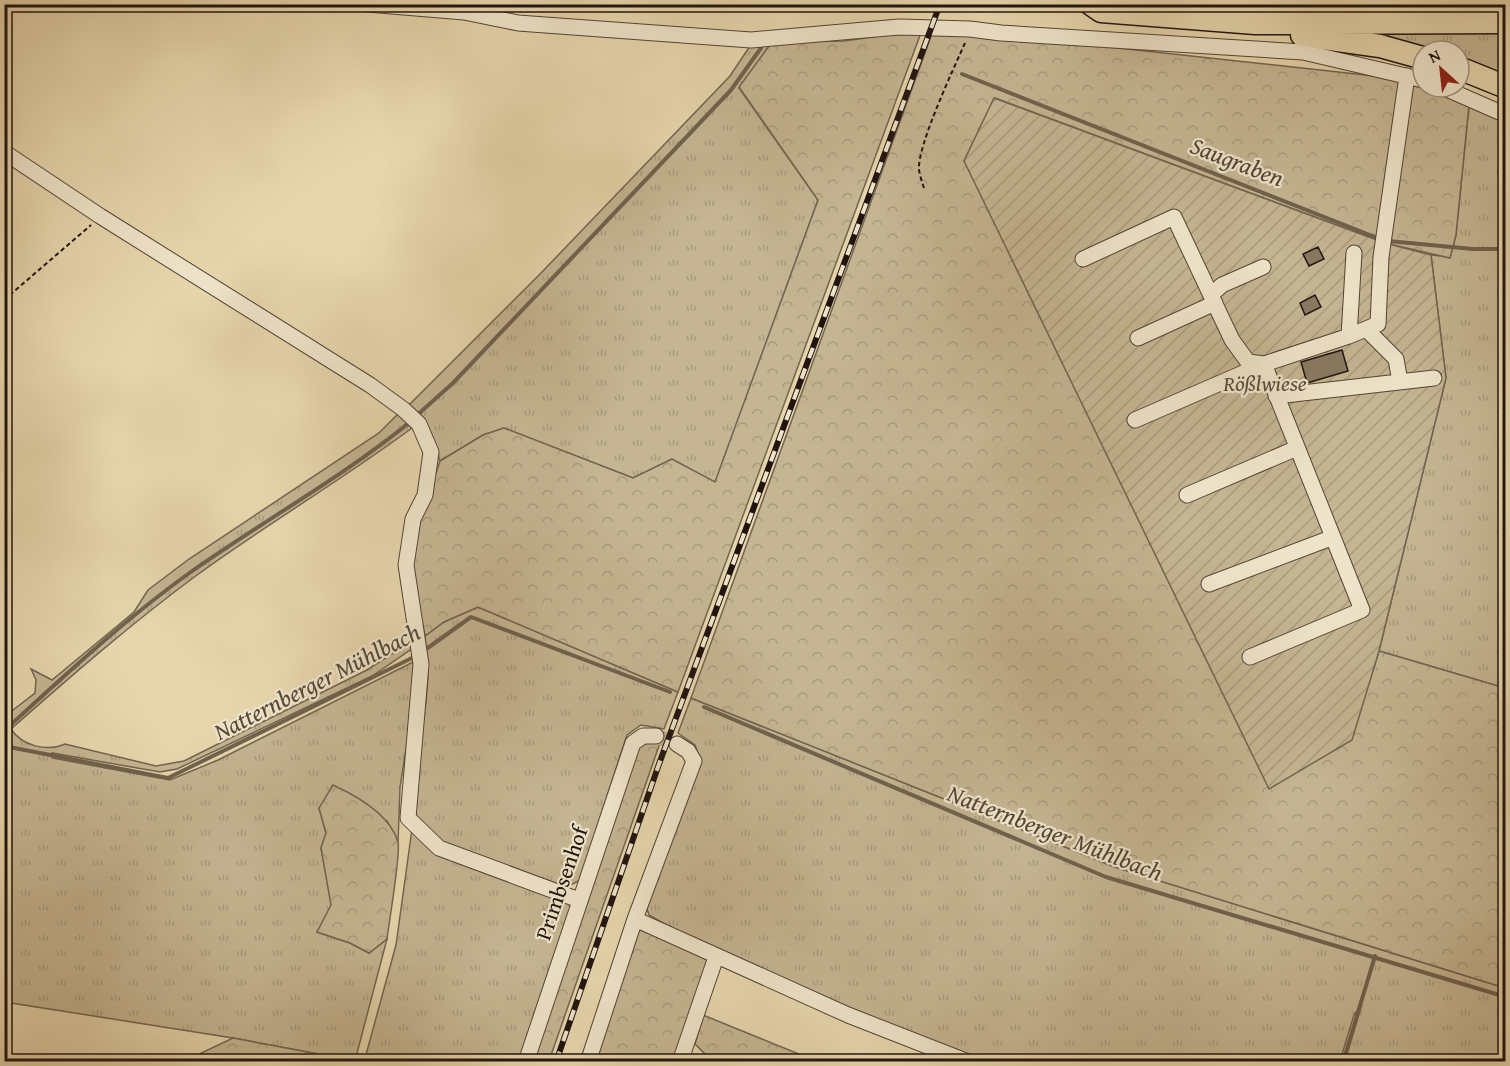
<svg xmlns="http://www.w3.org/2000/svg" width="1510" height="1066" font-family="'Gentium Book Plus',serif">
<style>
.grass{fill:url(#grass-tufts);stroke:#736450;stroke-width:1.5}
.forest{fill:url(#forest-crowns);stroke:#736450;stroke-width:1.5}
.garden{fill:url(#garden-furrows);stroke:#736450;stroke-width:1.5}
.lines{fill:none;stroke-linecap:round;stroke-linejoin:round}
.stream{stroke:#70614d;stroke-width:4}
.building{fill:#887961;stroke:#21140f;stroke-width:1.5}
.minor-tunnel{stroke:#bfaf8d;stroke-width:15;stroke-dasharray:15 8;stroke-linecap:butt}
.minor-casing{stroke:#524436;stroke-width:17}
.highway-casing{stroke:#21140f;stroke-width:25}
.path{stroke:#21140f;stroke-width:2;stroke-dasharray:4.5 3;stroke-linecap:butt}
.minor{stroke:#efe4ca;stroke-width:15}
.highway{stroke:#e7d6ad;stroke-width:22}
.rail-casing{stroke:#21140f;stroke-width:6}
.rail{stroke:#efe4ca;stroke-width:4;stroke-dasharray:11;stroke-linecap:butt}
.labels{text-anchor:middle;stroke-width:4.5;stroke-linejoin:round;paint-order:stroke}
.park-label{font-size:22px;font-style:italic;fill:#5a4c3d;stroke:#efe4ca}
.street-label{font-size:22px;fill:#21140f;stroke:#efe4ca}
.water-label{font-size:24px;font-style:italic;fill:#554739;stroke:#efe4ca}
</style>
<defs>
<pattern id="grass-tufts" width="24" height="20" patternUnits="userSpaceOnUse" patternTransform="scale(1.5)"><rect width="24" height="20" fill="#c5b592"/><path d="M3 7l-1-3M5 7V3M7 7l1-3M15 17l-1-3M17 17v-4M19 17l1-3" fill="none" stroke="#a99b7d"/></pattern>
<pattern id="forest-crowns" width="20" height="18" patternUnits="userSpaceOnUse" patternTransform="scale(1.5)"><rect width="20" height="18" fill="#c5b592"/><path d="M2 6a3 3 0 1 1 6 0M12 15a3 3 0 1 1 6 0" fill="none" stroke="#a99b7d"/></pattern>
<pattern id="garden-furrows" width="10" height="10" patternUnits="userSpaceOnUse" patternTransform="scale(1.5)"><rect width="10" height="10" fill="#c5b592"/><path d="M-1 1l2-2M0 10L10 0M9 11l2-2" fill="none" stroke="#a99b7d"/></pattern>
</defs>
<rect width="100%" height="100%" fill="#e7d6ad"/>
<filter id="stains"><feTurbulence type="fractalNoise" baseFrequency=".00333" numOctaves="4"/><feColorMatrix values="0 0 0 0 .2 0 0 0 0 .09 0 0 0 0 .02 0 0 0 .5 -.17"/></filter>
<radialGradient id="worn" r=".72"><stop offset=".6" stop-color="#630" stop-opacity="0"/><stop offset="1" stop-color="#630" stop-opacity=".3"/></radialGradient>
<path class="grass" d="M1505 29V79L1459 63V51H1423L1380 41 1381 31Z
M772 42 739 88 818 200 715 483 672 459 633 478 504 428 483 435 440 461 423 418 409 405 541 273 730 76 752 43Z
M1469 105 1505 118V688L1379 651 1446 378 1431 255 1450 257 1456 235Z
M400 412 412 428C342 480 267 524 197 575 132 623 71 676 11 729 22 746 47 752 65 744L156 766 184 761 367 670 413 640V648L372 676 177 769 160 772 52 753V758L170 780 218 760 417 660 414 699 400 787 398 843 387 821 319 808 326 833 321 848 332 905 317 932 350 943 369 953 387 939 356 1057 318 1054 233 1038 5 1002 4 717 35 693 36 680 31 669 52 680 134 612 148 590 189 559 379 433Z
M478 607 678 692 664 729 641 725 627 735 580 880 569 886H561L440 841 422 826 413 810V763L426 703 428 677 425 636 444 622Z
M691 698 1115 867 1505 988V1061H1345L1362 1004 1354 1015 1340 1061H981L822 998 686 936 649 915 645 903 700 759 695 745 678 733Z
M412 829 569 902 570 909 521 1061 364 1062 396 945Z"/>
<path class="forest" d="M934 28 1393 78 1469 105 1456 235 1450 258 1385 243 995 98 964 161 1351 740 1379 651 1505 688V988L1115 867 691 698Z
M922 30 678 692 478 607 444 622 425 636 410 566 420 520 440 461 483 435 504 428 633 478 672 459 715 482 818 200 739 87 772 42 844 41Z
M649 742 660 743 549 1061 531 1062 636 749Z
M333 785C357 796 390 814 398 842 401 853 389 922 387 939L369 953 350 943 317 932 331 905 321 848 326 833 319 808Z
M635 919 709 955 675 1061 588 1062Z
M703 1015 816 1061H718L708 1057 695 1044Z
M233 1038 318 1054 322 1061H193L199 1054Z"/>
<path class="garden" d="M994 98 1385 243 1431 255 1446 378 1379 651 1352 740 1269 789 964 161Z"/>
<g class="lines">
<path class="stream" d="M962 74 1380 239
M1388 241 1473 249H1506
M415 417 453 383 731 90 761 48
M422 652 471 617 670 692
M704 707 1106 877 1506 997
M4 731C62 678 124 620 188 574 261 522 340 479 410 422
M4 746 168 778 416 656
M1343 1062 1375 956"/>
</g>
<path class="building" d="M1318 247 1324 259 1309 266 1303 254Z
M1315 295 1321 307 1305 315 1300 303Z
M1342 350 1348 371 1307 383 1301 362Z"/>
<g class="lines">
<path class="minor-tunnel" d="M656 736 677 744"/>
<g class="minor-casing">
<path id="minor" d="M368 4 464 12 518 23 751 40 899 27 970 29 1001 33 1303 52 1423 80
M1442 87 1506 115
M4 152 100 216 370 385 403 409 419 424 431 452 425 495 413 519 406 565 421 664 408 818 439 848 579 900
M1354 253 1349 336 1378 324 1381 257 1407 76
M1083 259 1174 217 1232 340 1248 362 1264 364 1349 336
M1211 295 1222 285 1263 267
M1366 329 1396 359 1400 382
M1138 338 1215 303
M1276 396 1434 378
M1135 420 1264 364 1362 610 1250 657
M1187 495 1297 448
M1209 584 1331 538
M677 744 688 751 694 761 635 919 848 1015 968 1062
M526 1062 633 743 643 736H656
M588 1062 635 919
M680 1062 716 957"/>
</g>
<g class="highway-casing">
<path id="highway" d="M1091 4 1101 11 1255 23 1506 22
M1302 35 1380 46 1423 58
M1459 68 1506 87"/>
</g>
<path class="path" d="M924 188C922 182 920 176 919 170 917 146 954 68 965 43
M4 300 91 225"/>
<use href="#minor" class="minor"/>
<use href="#highway" class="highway"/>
<g class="rail-casing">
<path id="rail" d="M556 1062 659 764 940 4"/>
</g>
<use href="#rail" class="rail"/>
</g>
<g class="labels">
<g class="park-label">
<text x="1265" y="391">Rößlwiese</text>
</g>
<g class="street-label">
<text transform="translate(561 883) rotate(-71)" y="8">Primbsenhof</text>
</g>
<g class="water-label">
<text transform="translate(1237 162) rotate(21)" y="8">Saugraben</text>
<text transform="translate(317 682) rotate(-27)" y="8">Natternberger Mühlbach</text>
<text transform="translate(1055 833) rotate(21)" y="8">Natternberger Mühlbach</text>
</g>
</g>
<rect width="1510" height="1066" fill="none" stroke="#e7d6ad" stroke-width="24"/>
<rect x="6" y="6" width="1498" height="1054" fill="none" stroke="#21140f" stroke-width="3"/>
<rect x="12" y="12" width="1486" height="1042" fill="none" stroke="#21140f" stroke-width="1.5"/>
<g transform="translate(1441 69) rotate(333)"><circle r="28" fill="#efe4ca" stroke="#9d917f" stroke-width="1.5"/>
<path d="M0-4.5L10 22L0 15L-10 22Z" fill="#8f2418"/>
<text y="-9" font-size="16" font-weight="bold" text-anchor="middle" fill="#21140f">N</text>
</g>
<rect width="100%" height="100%" filter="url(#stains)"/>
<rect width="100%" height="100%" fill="url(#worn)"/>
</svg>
